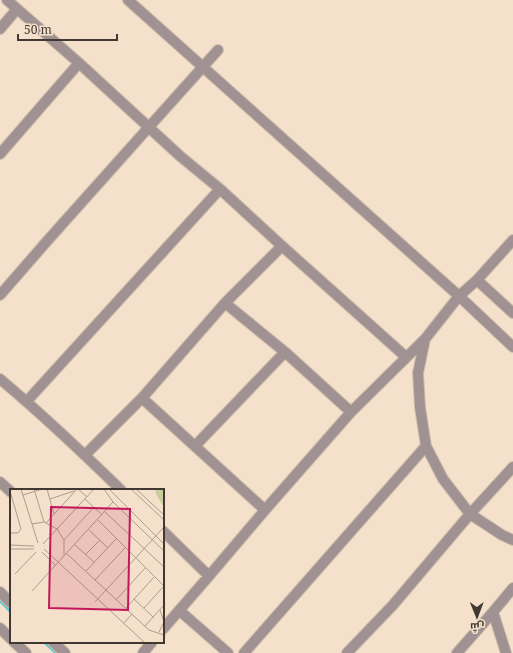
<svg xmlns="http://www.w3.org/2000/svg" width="513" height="653" font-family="'Noto Serif',Cairo,serif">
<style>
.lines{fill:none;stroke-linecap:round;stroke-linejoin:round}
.stream{stroke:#53c9d4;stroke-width:4}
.minor-casing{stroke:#d0bfac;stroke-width:12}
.minor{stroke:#a09292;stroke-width:10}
.inset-road{fill:none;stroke:#ac9d8d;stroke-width:1}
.view{fill:#c2185b;fill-opacity:0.15;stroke:#c2185b;stroke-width:2}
.inset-edge{fill:none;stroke:#413931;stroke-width:2}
</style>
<rect width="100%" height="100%" fill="#f4e0cb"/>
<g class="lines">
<path class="stream" d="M0 600 11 611
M45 642 57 653"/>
<g class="minor-casing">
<path id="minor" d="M7 0 79 63 180 156 220 189 282 246 406 357
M128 0 459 296 513 347
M0 29 17 9
M0 154 79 63
M477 280 513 313
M0 295 48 240 149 127 218 50
M225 303 285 352 351 412
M425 339 418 373 420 407 426 446 443 479 470 514 502 535 513 540
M0 379C42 414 82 452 121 490
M142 398 265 510
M27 401 220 189
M195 446 285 352
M85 455 142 398 225 303 282 246
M0 482 11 492
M163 531 209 576
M0 592 11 603
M180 611 228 653
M493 612 506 653
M0 628 11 639
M163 629 209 576 265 510 351 412 425 339 459 296 477 280 513 240
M14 642 26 653
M53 642 65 653
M143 653 152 642
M244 653 426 446
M347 653 393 605 470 514 513 467
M457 653 493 612 513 588"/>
</g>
<use href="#minor" class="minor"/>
</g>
<g transform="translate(10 489)">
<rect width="154" height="154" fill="#f4e0cb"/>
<path d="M145 0H154V18L147 7Z" fill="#cace9a"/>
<path class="inset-road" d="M11 0 28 54M24 0 34 33M37 0 44 25M68 0 77 8M94 0 103 13 154 62M99 0 154 55M121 0 154 31M126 0 154 26M13 6 32 0M40 10 64 2M75 10 92 26M95 23 154 78M88 31 154 97M36 34 67 0M22 35 34 33 47 40 54 51V66M79 41 98 59M0 44H8L11 40 0 2M54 51 84 18M33 55 84 0M0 56 24 57M65 56 84 73M0 60H24M34 60 135 154M32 63 45 76M56 64 139 141 154 146M75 66 90 51M76 82 106 50M5 85 26 63M85 91 115 59M22 102 103 13M124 110 143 128M106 111 136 78M85 113 154 38M116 119 145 87M134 119 154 97M114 134 122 125M135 137 154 116M149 143 154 133 150 121"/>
<path class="view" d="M41 18 120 20 118 121 39 119Z"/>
<rect width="154" height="154" class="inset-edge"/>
</g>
<g transform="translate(477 617) rotate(179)" stroke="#f4e0cb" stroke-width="3" paint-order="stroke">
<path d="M0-3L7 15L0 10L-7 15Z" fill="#413931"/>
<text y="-6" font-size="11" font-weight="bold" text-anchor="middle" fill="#413931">ش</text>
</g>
<path d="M18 34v6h99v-6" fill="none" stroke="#413931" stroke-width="2"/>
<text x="24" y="34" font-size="12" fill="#413931" stroke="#f4e0cb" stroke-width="3" paint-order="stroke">50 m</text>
</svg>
